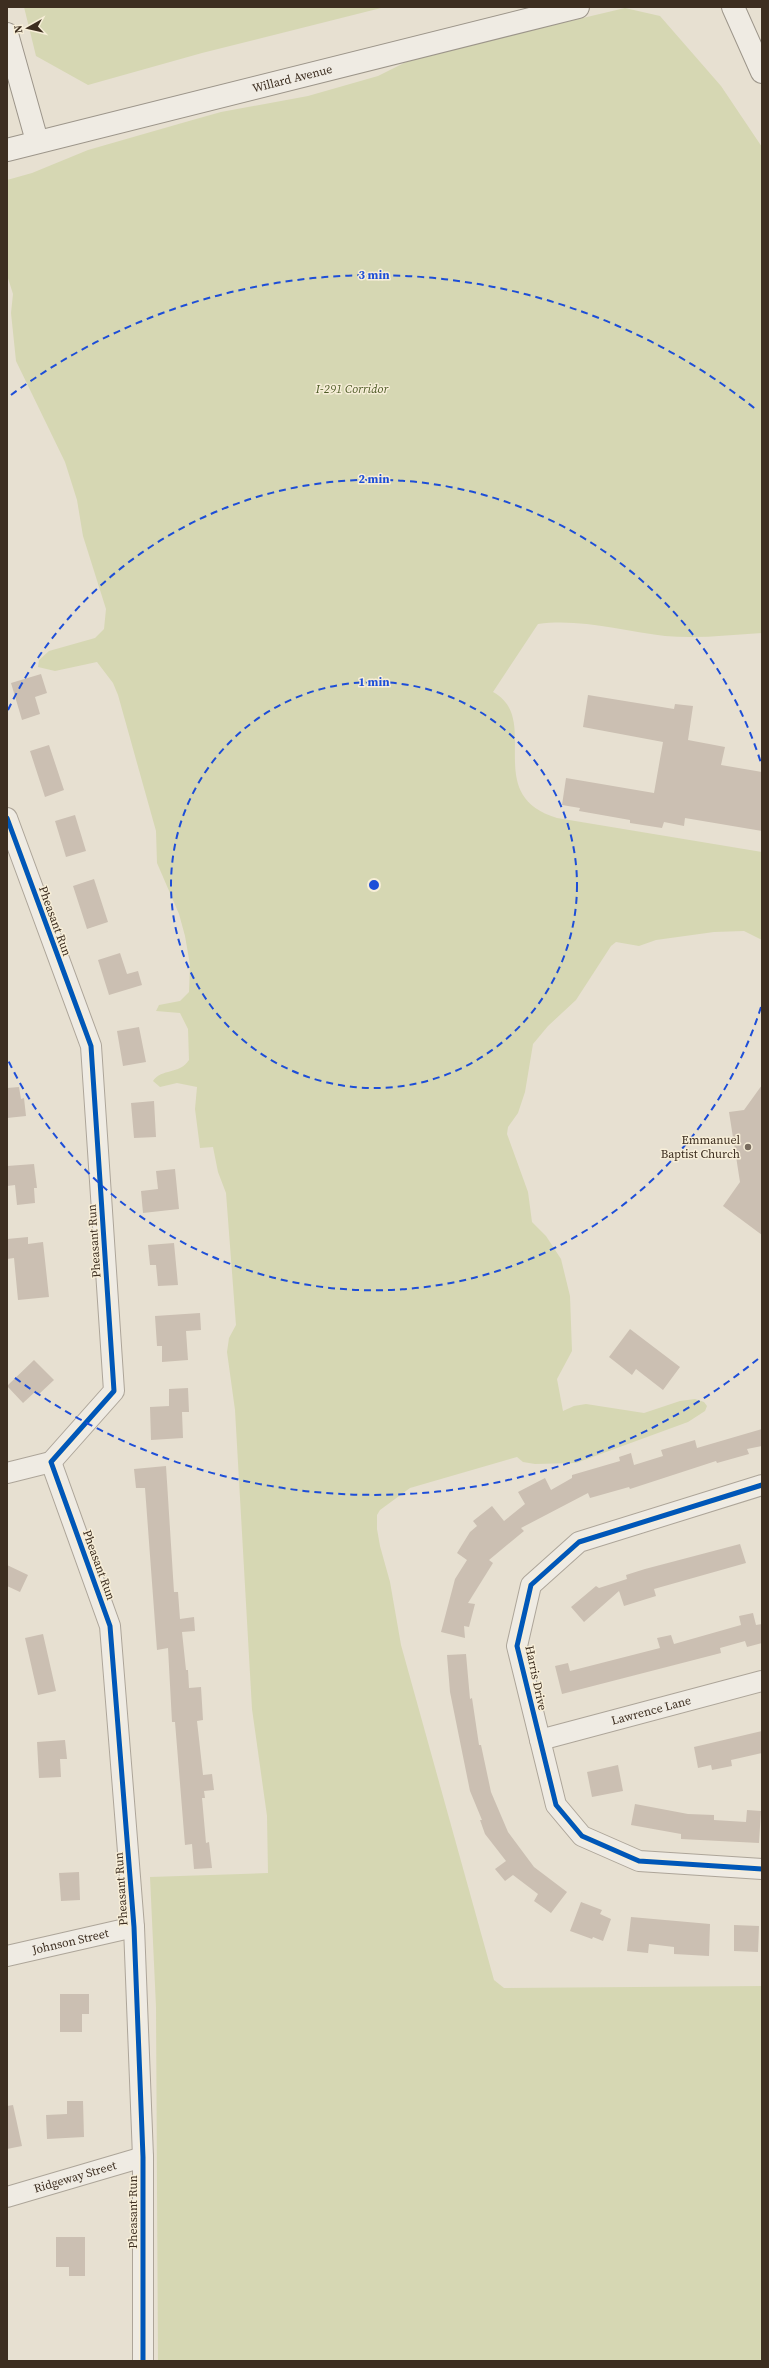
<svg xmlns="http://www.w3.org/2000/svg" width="769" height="2368" font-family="'Source Serif 4',serif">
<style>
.green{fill:#d6d7b3}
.building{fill:#cbbfb2}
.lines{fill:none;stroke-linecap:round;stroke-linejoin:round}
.minor-casing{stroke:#ada599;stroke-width:22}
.secondary-casing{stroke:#9c958a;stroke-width:24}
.minor{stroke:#efebe3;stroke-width:20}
.secondary{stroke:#efebe3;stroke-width:22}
.cycleway-casing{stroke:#f7eed8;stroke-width:8}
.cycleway{stroke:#0057b8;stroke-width:5}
.ring{fill:none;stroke:#1d4ed8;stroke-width:2;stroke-dasharray:7 5}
.poi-dot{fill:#786c5e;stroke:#f7eed8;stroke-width:1.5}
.labels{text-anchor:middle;stroke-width:3;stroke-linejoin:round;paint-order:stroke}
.street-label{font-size:12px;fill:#3d2e20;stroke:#f7eed8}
.park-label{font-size:12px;font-style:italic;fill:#4d5a26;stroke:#f7eed8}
.poi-label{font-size:12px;fill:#3d2e20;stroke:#f7eed8;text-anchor:end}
.centre{fill:#1d4ed8;stroke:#f7eed8;stroke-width:2}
.ring-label{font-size:12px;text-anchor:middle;font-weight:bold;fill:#1d4ed8;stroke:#f7eed8;stroke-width:3;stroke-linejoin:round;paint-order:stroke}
</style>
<rect width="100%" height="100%" fill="#e7e0d1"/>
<path class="green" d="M24 7H385L202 53 88 85 36 56Z
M625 8 660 16 721 86 762 147V633C730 635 697 639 665 636 624 631 579 618 538 624L493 692C543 719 480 795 557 818L762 852V940L744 931 714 932 656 940 639 946 616 942 611 946 576 1000 548 1026 533 1044 525 1092 518 1113 508 1127 507 1134 528 1192 532 1222 546 1236 561 1259 570 1296 572 1351 557 1379 563 1411 574 1406 586 1404 644 1413 680 1401 695 1399 704 1402 707 1406 705 1411 688 1422 576 1463 535 1464 523 1462 517 1457 410 1488 380 1510 377 1515V1529L380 1546 390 1582 401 1645 494 1980 504 1988 762 1986V2361H158L156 2007 150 1877 268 1873 267 1816 252 1709 235 1410 227 1352 229 1338 236 1325 226 1193 218 1172 213 1147 200 1148 195 1109 197 1087 177 1083 160 1087 153 1081C162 1068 179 1075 189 1060L188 1029 180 1013 156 1011 159 1005 180 1001 189 992 190 965 185 936 179 914 157 863 156 831 118 695 113 683 97 662 55 671 38 667 39 660 49 651 95 638 104 629 106 609 83 536 77 500 65 462 16 361 11 313 13 294 7 275V180L32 173 88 150 189 121 221 112 308 96 378 76 414 58Z"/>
<path class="building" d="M41 674 47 693 35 697 40 714 22 720 11 683Z
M588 695 674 709 675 704 693 706 688 740 725 747 721 765 762 772V831L685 818 684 826 664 822 662 828 630 823V820L579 811 580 808 562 805 566 778 654 793 663 742 583 727Z
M49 745 64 790 45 797 30 751Z
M75 815 86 851 66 857 55 821Z
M94 879 108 922 87 929 73 886Z
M120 953 127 974 138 971 142 985 109 995 98 960Z
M139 1027 146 1062 123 1066 117 1031Z
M762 1085V1235L723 1206 740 1182 729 1112 744 1110Z
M19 1087 21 1099 24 1098 26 1116 7 1118V1088Z
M154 1101 156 1137 134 1138 131 1103Z
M34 1164 37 1188H34L35 1203 17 1205 15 1185 7 1186V1166Z
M175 1169 179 1209 143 1213 141 1191 158 1189 156 1171Z
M28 1237V1244L43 1242 49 1297 18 1300 14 1258 7 1259V1239Z
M174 1243 178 1285 158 1286 156 1265H150L148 1245Z
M200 1313 201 1330 186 1331 188 1360 162 1362V1346H157L155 1316Z
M630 1329 680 1367 663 1390 636 1369 632 1375 609 1357Z
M34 1360 54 1380 39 1394 36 1391 23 1403 7 1386Z
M188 1388 189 1412H182L183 1438 151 1440 150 1407 169 1406V1389Z
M762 1429V1446L747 1449 749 1454 717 1463 716 1461 630 1489 629 1487 590 1498 588 1493 521 1528 524 1531 489 1560 493 1563 468 1603 475 1604 469 1627 464 1626 465 1638 441 1632 455 1579 467 1560 457 1553 470 1532 477 1526 473 1521 492 1506 504 1521 525 1504 518 1492 545 1478 551 1490 572 1478V1475L620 1461 619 1457 631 1453 634 1465 663 1456 661 1450 695 1440 697 1448Z
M166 1466 174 1592H178L180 1619 194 1617 195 1631 182 1632 186 1670H188L189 1688 201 1687 203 1720 197 1721 203 1775 212 1774 214 1790 204 1791 205 1798H202L206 1843 209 1842 212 1868 194 1869 192 1844 185 1845 175 1722H172L168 1648 157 1650 145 1488H136L134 1469Z
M740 1544 746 1563 654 1589 656 1596 624 1606 619 1591 584 1622 571 1607 596 1586 599 1588 627 1579 626 1575 645 1569Z
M7 1565 28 1575 20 1592 7 1586Z
M753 1613 756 1625 762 1624V1643L747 1647 745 1641 720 1648 721 1653 562 1694 555 1666 568 1663 570 1671 660 1648 657 1638 671 1635 674 1644 741 1625 739 1616Z
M43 1634 56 1691 38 1695 25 1638Z
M466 1654 470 1699 472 1698 479 1745H481L491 1792 508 1832 534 1867 567 1892 551 1913 534 1901 538 1894 513 1875 505 1881 495 1869 506 1861 485 1834 480 1820H482L470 1791 450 1692 447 1655Z
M762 1731V1753L731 1760 732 1766 712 1770 711 1765 698 1768 694 1747Z
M65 1740 67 1759H60L61 1777 39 1778 37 1742Z
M618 1765 623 1791 592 1797 587 1772Z
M635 1804 688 1814 714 1815V1820L746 1822 747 1810 761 1811 759 1843 681 1839V1834L631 1825Z
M79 1872 80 1900 61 1901 59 1873Z
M581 1902 602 1910 600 1914 611 1919 603 1941 593 1937 592 1939 570 1931Z
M631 1917 710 1924 709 1956 674 1954V1947L649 1944 648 1953 627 1951Z
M734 1925 759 1926 758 1952 734 1951Z
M60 1994H89V2014H82V2032H60Z
M67 2101H83L84 2137 47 2139 46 2115 67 2114Z
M13 2105 22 2146 7 2149V2106Z
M56 2237H85V2276H69V2267H56Z"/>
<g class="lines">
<g class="minor-casing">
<g id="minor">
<path d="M7 818 91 1046 114 1391 51 1462"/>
<path d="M51 1462 110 1626 134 1927 143 2157V2361"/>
<path d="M7 1473 51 1462"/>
<path d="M762 1485 579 1542 531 1585 517 1646 556 1805 582 1836 639 1861 762 1869"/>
<path id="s1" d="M540 1740 762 1681"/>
<path id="s2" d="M7 1956 134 1927"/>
<path id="s3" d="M7 2197 143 2157"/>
</g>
</g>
<g class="secondary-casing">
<g id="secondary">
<path d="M733 7 762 72"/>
<path d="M7 34 37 141"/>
<path id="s4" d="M7 150 578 7"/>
</g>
</g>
<use href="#minor" class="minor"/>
<use href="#secondary" class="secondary"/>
<g class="cycleway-casing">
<path id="cycleway" d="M7 818 91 1046 114 1391 51 1462 110 1626 134 1927 143 2157V2361
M762 1485 579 1542 531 1585 517 1646 556 1805 582 1836 639 1861 762 1869"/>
</g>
<use href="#cycleway" class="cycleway"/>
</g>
<g class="ring">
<circle cx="374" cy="885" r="203"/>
<path d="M761 1007A406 406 0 0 1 8 1060M8 710A406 406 0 0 1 761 763"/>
<path d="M758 1359A610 610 0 0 1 11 1375M11 395A610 610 0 0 1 758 411"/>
</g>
<circle class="poi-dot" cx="748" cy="1147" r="4"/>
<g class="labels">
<g class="street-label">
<text dy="4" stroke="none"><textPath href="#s4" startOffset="294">Willard Avenue</textPath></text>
<text transform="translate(55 921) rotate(70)" y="4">Pheasant Run</text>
<text transform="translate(94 1241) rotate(-94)" y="4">Pheasant Run</text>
<text transform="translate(99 1565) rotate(70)" y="4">Pheasant Run</text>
<text transform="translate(536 1678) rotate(78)" y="4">Harris Drive</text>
<text dy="4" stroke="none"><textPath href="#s1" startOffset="115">Lawrence Lane</textPath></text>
<text transform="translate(121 1889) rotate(-94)" y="4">Pheasant Run</text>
<text dy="4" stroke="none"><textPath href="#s2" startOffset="65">Johnson Street</textPath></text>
<text dy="4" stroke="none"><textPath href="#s3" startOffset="71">Ridgeway Street</textPath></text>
<text transform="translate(133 2212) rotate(-90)" y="4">Pheasant Run</text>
</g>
<g class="park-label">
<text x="352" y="393">I-291 Corridor</text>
</g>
<g class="poi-label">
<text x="740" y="1144">Emmanuel<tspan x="740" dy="14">Baptist Church</tspan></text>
</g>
</g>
<circle cx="374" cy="885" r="6" class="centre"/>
<g class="ring-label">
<text x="374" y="279">3 min</text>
<text x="374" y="483">2 min</text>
<text x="374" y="686">1 min</text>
</g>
<rect width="769" height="2368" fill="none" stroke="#3d2e20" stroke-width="16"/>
<g transform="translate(28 28) rotate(262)" stroke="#f7eed8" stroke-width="3" paint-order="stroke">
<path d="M0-3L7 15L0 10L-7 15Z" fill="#3d2e20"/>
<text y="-6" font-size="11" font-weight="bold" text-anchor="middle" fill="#3d2e20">N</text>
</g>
</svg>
